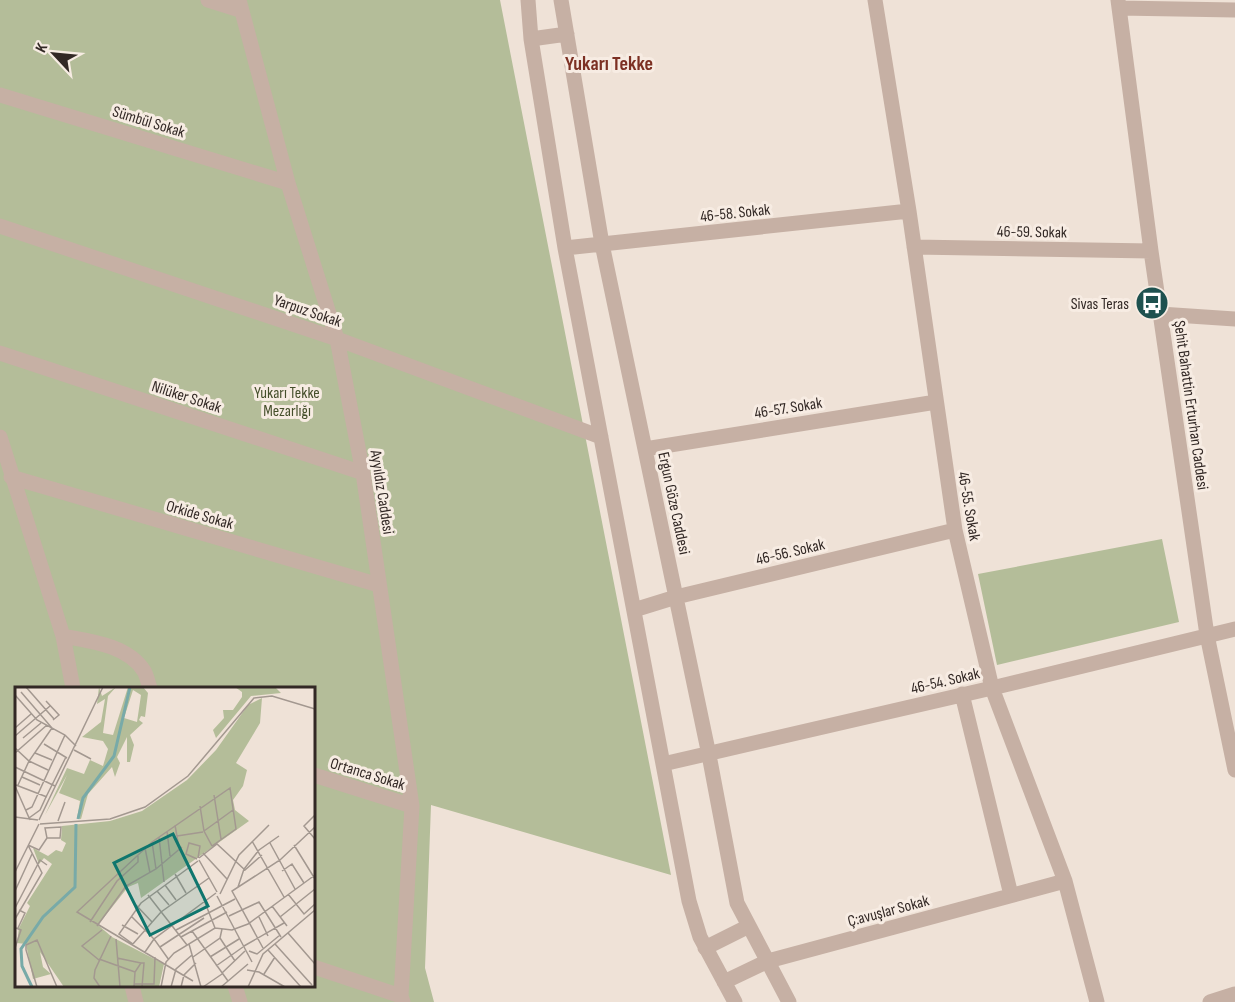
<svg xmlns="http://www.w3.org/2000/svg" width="1235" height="1002" font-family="'Sofia Sans Condensed',sans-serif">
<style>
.green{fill:#b4bd99;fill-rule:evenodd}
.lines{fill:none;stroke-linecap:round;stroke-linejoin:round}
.street{stroke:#c6b0a4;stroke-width:15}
.labels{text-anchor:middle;stroke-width:6;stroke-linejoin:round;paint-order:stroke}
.street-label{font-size:16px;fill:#322825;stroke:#f7ece3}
.poi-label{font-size:16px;fill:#322825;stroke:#f7ece3;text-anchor:end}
.park-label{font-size:16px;fill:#454f2b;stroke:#f7ece3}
.quarter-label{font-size:20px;font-weight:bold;fill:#7c3023;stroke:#f7ece3}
.inset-river{fill:none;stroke:#78aaa8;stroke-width:3}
.inset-road{fill:none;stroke:#a39890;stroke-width:1.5}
.view{fill:#0f766e;fill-opacity:0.15;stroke:#0f766e;stroke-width:3}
.inset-edge{fill:none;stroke:#322825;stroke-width:3}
</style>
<rect width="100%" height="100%" fill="#efe2d7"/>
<path class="green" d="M0 0H500L671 875 431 805 425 968 434 1002H0ZM16 688H314V986H16Z
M1162 539 1179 622 997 665 978 574Z"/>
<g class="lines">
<path class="street" d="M208 0 240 10
M239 0 288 183 337 339 363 473 412 806 401 996 403 1002
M528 0 531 39 565 248 689 901 700 937 735 1002
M561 0 602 244 709 755 737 903 789 1002
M875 0 909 211 955 530 992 688 1065 881 1097 1002
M1118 0 1151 251 1207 635 1235 770
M1119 8 1235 10
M531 39 567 34
M0 95 288 183
M0 226 337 339 601 437
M914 247 1151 251
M565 248 909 211
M1160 314 1235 319
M0 353 363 473
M0 437 63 636 73 688
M645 449 936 402
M11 477 379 585
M634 610 676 597 955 530
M63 636C90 641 128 645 144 671 147 676 148 683 150 688
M962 694 1011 895
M663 764 992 688 1235 629
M314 775 412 806
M705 948 749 926
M314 967 401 996
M724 982 768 961 1065 881
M132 986 136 1002
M235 986 240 1002
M1210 1002 1235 994"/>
</g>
<defs>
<g id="bus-disc" transform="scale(1.725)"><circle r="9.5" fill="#1e514f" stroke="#f7ece3"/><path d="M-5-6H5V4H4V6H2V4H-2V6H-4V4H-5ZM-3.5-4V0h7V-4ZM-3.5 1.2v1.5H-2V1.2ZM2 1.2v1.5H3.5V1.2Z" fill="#fff"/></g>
</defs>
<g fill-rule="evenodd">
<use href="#bus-disc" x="1152" y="303"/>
</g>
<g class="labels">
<g class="street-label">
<text transform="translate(149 121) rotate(17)" y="6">Sümbül Sokak</text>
<text transform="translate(735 212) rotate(-6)" y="6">46-58. Sokak</text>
<text transform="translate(1032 231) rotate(1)" y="6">46-59. Sokak</text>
<text transform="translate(308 310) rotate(19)" y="6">Yarpuz Sokak</text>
<text transform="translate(187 396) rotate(18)" y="6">Nilüker Sokak</text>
<text transform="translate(1192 405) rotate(82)" y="6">Şehit Bahattin Erturhan Caddesi</text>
<text transform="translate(788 407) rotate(-9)" y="6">46-57. Sokak</text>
<text transform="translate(383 492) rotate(81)" y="6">Ayyıldız Caddesi</text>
<text transform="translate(675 503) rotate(78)" y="6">Ergun Göze Caddesi</text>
<text transform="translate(970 506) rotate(80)" y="6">46-55. Sokak</text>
<text transform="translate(200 514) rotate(16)" y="6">Orkide Sokak</text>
<text transform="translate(790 551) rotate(-13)" y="6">46-56. Sokak</text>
<text transform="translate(945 680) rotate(-13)" y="6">46-54. Sokak</text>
<text transform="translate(368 773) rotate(17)" y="6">Ortanca Sokak</text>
<text transform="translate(888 910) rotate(-15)" y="6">Ç:avuşlar Sokak</text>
</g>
<g class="poi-label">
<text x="1129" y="309">Sivas Teras</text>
</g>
<g class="park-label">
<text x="287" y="398">Yukarı Tekke<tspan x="287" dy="18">Mezarlığı</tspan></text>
</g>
<g class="quarter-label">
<text x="609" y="70">Yukarı Tekke</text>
</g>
</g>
<g transform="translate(15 687)">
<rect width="300" height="300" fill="#efe2d7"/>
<path d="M84 0 87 9 101 0 93 9 88 46 98 48 113 0H128L133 6 130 30 126 29 124 33 128 36 115 48 119 58 115 75H112V50L102 70 105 76 100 90 97 80 73 107 66 132 62 131 65 114 44 106 52 88 30 128 52 81 69 87 75 73 88 79 93 62 88 54 67 50 86 35 90 12 82 17ZM118 3 126 8 122 35 109 31ZM220 0H260L266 6 236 9 201 51 198 43 209 31 208 23H218L227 10V5ZM247 11 245 36 221 76 232 83 228 99 218 113 220 123 234 134 126 211 123 196 113 200 83 238 97 250 149 277 144 300H49L25 265 28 280 36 287 18 292 11 257 2 256 4 241 15 219 12 216 37 177 29 171 24 177 18 161 33 169 41 163 47 165 51 156 46 153 47 139 95 134 127 124 172 93 201 63 233 18Z" fill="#b4bd99" fill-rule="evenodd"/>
<path class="inset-river" d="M63 132 68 111 99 69 115 0M17 300 7 279 6 262 28 230 60 200 61 137"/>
<path class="inset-road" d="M11 0 39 32M0 8 22 33 50 48 61 59M31 14 44 28 38 33M0 41 16 27M0 49 35 19M8 51 26 36M29 57 52 71M0 61 14 74 33 83M59 63 76 72M0 66 32 38M20 66 37 73M0 80 40 99M7 90 25 98M1 98 32 110M3 98 14 74 37 41 6 5M0 99 15 133M199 108 206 152M31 110 51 70M185 119 189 144 197 159M11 123 17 120 50 48M300 128 289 139 300 152M0 130 23 133M14 131 25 123 31 110M24 133 88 0M43 134 50 115M25 137 95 132 130 120 173 89 239 11 257 9 300 22M160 138 164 161M152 144 155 169M189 144 218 123M162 149 188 145M144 150 149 195M237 154 269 210M137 155 141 182M255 156 280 202M13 158 24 163 32 151 30 141 46 140 45 151H32M279 158 300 192M130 161 135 186M188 166 212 192M184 171 202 157 230 183 247 168M182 172 171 167 174 156 185 159 183 171M184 173 202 205M267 184 277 177 289 196M0 185 24 137M160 187 171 206M150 198 161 213M223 200 229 182 244 163 264 149M0 204 17 167M142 204 154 218M205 207 224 168 254 138M273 207 289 227 300 217M133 208 172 258M202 209 237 275M189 213 200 241M121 218 137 235M257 219 272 239M0 221 25 173 32 178M116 229 139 252 130 265M214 229 244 215 266 250M244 230 253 249M265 230 300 202M0 232 27 186 13 158M75 235 102 194 123 175V169M107 238 123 247M82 239 111 199 141 182 167 160M3 241 10 226 4 223M161 243 220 212M177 244 213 294M273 246 300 277M166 250 212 225M205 251 220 274M101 252 105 300M118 257 104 247 126 216 183 174M174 257 186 300M260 257 297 298M117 258 146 225 194 191M229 259 269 236M145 260 189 231M0 261 6 243 1 241M248 261 217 204 265 173 300 140M253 263 286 300M234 264 242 267 265 248M178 270 205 251 207 242M195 270 224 252M102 271 126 276 120 285 119 300M84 272 120 285M84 273 67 259 87 243M154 273 139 252 201 206M126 276H129L127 300M201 279 228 260M232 283 244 285 270 300M207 286 230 264M249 287 260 270M178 294 62 225 137 155 215 101 221 142 197 159M119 297H139L140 270M22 300 11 263V258L22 253 42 300M85 300 79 291 80 283 96 249M146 300 151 275 159 266 200 241 217 243 233 237 300 188M156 300 161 282 177 268M166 300 169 288 181 276M188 300 207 287M206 300 233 277M233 300 248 267 300 223"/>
<path class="view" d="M158 147 193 219 135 248 99 176Z"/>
<rect width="300" height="300" class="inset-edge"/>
</g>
<g transform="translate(54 54) rotate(296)" stroke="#f7ece3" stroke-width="4.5" paint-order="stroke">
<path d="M0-4.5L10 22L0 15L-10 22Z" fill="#322825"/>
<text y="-9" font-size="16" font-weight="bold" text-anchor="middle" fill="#322825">K</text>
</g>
</svg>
